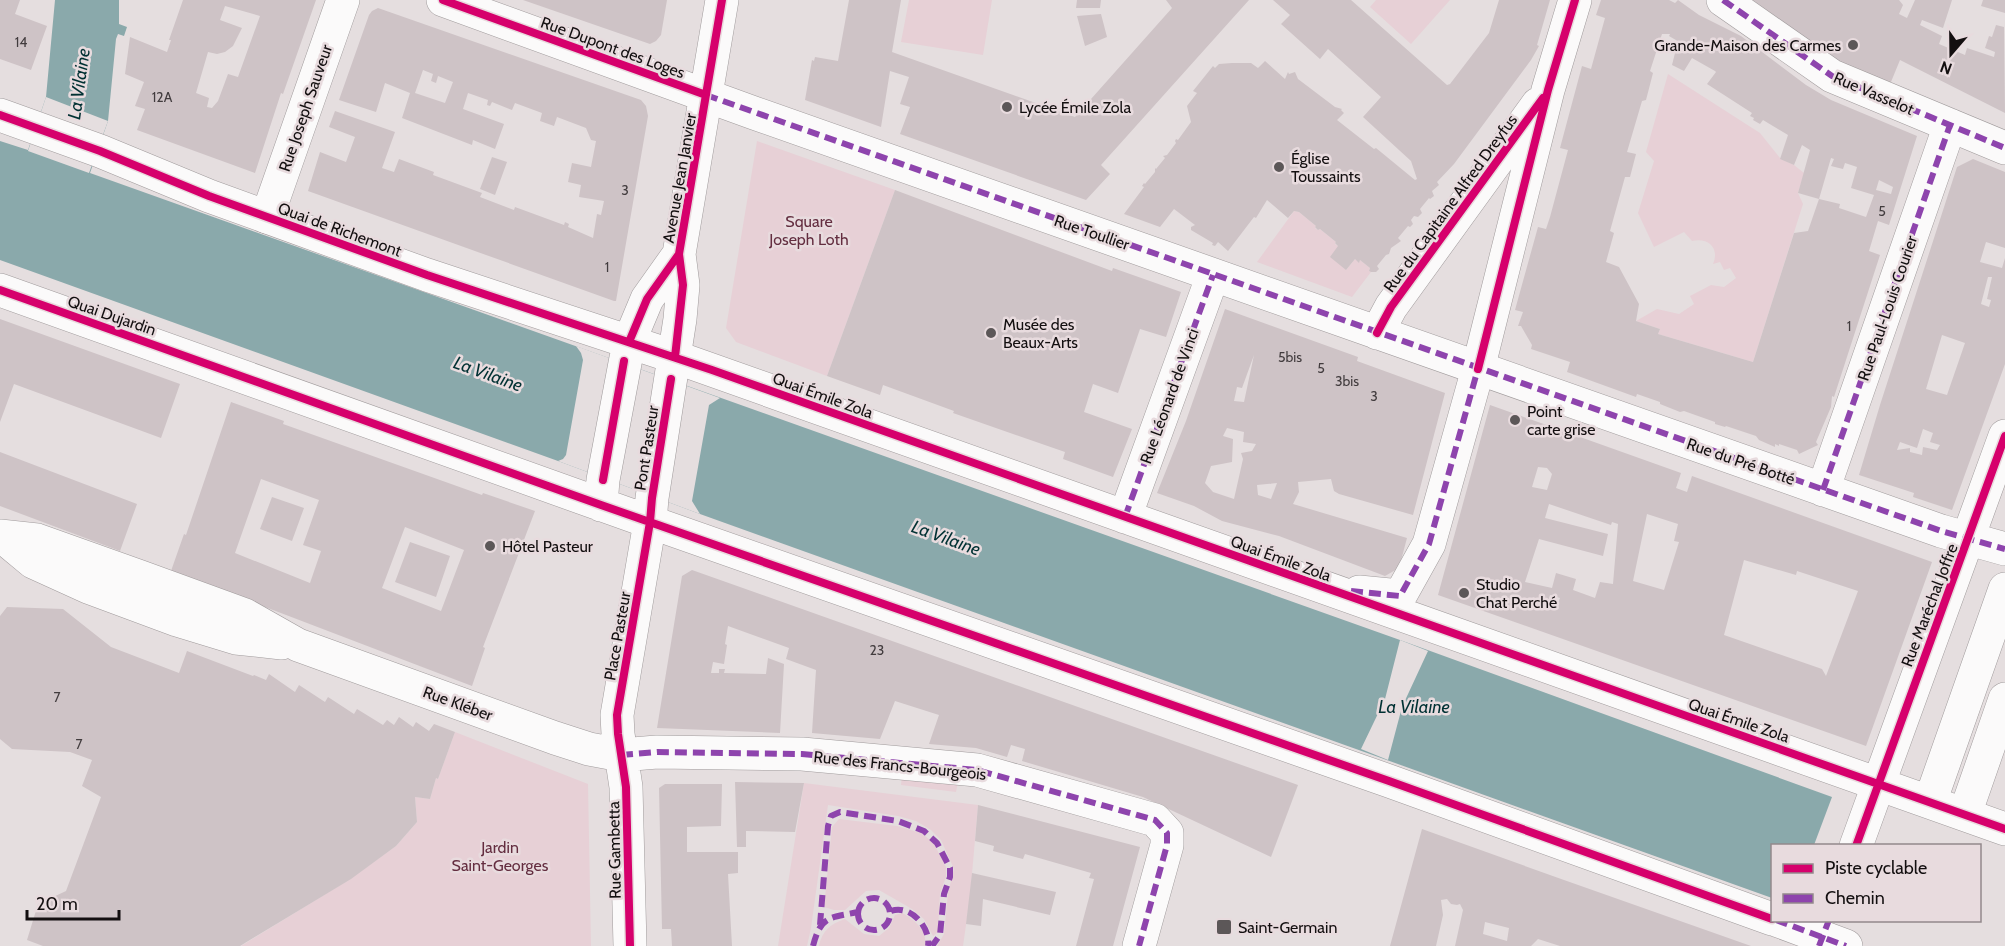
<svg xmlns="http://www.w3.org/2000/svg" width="2005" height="946" font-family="Cabin,sans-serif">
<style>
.green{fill:#e7d0d6}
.water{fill:#8aa9ab}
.pier{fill:#e5dedf}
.building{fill:#cec3c6;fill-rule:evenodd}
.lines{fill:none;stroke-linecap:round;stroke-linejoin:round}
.minor-casing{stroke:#a09b9c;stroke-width:34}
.major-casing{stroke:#a09b9c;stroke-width:34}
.minor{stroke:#fbfafa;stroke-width:33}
.major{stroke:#fbfafa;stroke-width:33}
.quiet{stroke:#8e44ad;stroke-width:6;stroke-dasharray:12 6;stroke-linecap:butt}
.cycleway-casing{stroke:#e8dbde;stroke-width:11}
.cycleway{stroke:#d6006c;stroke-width:8}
.poi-dot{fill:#5c5758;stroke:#e8dbde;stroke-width:2}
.labels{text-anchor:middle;stroke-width:5;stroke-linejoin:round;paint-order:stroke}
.number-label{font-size:14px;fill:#423c3e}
.poi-label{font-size:16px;fill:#130f10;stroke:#e8dbde;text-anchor:start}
.street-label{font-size:16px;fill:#130f10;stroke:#e8dbde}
.park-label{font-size:16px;fill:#642e40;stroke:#e8dbde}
.water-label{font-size:18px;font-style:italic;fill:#003133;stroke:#e8dbde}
</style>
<rect width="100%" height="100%" fill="#e5dedf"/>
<path class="green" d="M909 0H992L983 55 901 42Z
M1376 0H1450L1411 44 1370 7Z
M1668 74 1760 133 1780 158 1794 165 1804 173 1798 193 1803 204 1753 362 1658 334 1660 329 1636 321 1657 309 1679 314 1694 304 1690 296 1711 285 1724 287 1736 278 1730 268 1724 270 1720 262 1713 264C1720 248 1708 237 1692 241L1684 232 1654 247 1638 213 1654 161 1646 152Z
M757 141 895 190 827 376 736 342 726 328Z
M1294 211 1299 212 1316 226 1315 228 1318 230 1320 229 1336 242 1335 244 1338 246 1346 270 1355 259 1359 262 1360 260 1370 268 1369 271 1371 272 1352 297 1257 262Z
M455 732 588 784 591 946H241L350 879 396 846 417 822 415 797 430 799 436 778 438 779Z
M902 774 958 782 956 792 901 785Z
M804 783 978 805 970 897 963 946H937L944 934 948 893 954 869 941 840 931 830 916 821 898 816 828 805 811 928 807 946H778Z
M839 819 897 826 921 833 933 842 946 867V877L940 893 938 932 933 936 924 919 912 909 879 890 866 891 845 910H834L824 907 832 827Z
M902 913C914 919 928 931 925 946H819C822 931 830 924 845 919L864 934 879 936 889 928 895 915Z"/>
<path class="water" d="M55 0H119V24L127 27 124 36 118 34 116 39 108 121 90 173 1400 640 1832 797 1814 845 1772 846V898L700 514 558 461 0 260V141L28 150 46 97Z"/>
<path class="pier" d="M46 97 108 121 89 173 28 151Z
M576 346 720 398 709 405 692 501 700 514 558 461 563 459 566 455 583 360 581 353Z
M1400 640 1428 651 1402 707 1388 760 1361 749 1385 699Z"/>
<path class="building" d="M0 0H20L15 14 47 26 31 70 0 59Z
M183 0H316L283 94 281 93 255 173 137 130 145 109 135 106 144 82 125 74 130 37 167 52 171 40H169ZM225 6 260 16 238 77 228 74 218 101 212 108 207 107 209 98 196 93 208 52 217 54 225 52 233 46 242 28 220 20Z
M523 0H667L661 35 656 41 650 44Z
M849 0H901L892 52 1075 117 1172 8 1166 0H1249L1101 165 1110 174 1086 200 900 134 910 107 900 104 909 77 890 71 881 127 805 100 812 60 814 61 815 57 838 61Z
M1077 0H1101L1100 8H1076Z
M1273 0H1351L1447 85 1450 84 1489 33 1499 0H1550L1537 45 1539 46 1531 60 1454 164 1437 182 1439 185 1432 191 1434 196 1430 199 1429 198 1420 209 1422 213 1418 217 1414 216 1411 220 1413 224 1410 227 1408 226 1398 238 1401 241 1391 248 1389 254 1386 255 1377 266 1379 269 1376 272H1371L1369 271 1370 268 1360 260 1359 263 1355 259 1346 270 1330 257 1338 246 1335 243 1336 242 1320 229 1318 230 1315 227 1316 226 1299 212 1294 211 1288 218 1267 200 1256 218 1254 217 1228 251 1218 242 1215 246 1212 245 1213 243 1191 230V227L1195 225 1174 209 1160 227 1124 214 1144 187 1142 186 1144 183 1145 184 1155 172V168L1156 169 1165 158 1163 156 1167 155 1176 143 1175 141 1176 139 1178 140 1191 122 1187 106 1197 93 1193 91 1213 66 1215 68 1219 64 1232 63H1251L1258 68 1265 61 1285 79 1288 72 1289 74 1295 72 1298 79 1335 107 1342 109 1341 110 1344 113 1337 120 1374 149 1376 148 1415 180 1417 179 1411 161 1363 117 1381 97 1328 49 1320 59 1281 24 1290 15Z
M1601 0H1669L1675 3 1678 0 1699 15 1741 36 1806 85 1831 100 1917 136 1889 225 1878 221 1869 251 1880 255 1834 397 1832 396 1831 407 1816 442 1818 445 1799 454 1797 450 1779 444V446L1775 444V447L1759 440 1756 436 1726 426 1725 427 1715 424V422L1684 411 1680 412 1660 404V402L1637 394 1636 397 1567 372 1570 362 1531 349 1532 345 1521 326H1518L1523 312 1515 310 1538 227 1546 229 1550 217 1568 150 1560 148 1582 66 1591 69 1605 18 1596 15ZM1662 34H1670L1669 36 1681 43 1675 53 1672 65 1684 71 1692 58 1715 71 1716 72 1707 84 1752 113 1750 116 1754 118 1753 120 1760 124 1763 120 1788 135 1780 159 1794 165 1802 145 1810 150 1798 193 1819 199 1831 158 1834 159 1831 166 1843 169 1845 163 1857 167 1851 188 1874 195 1866 217 1839 208 1840 204 1819 199 1808 231 1794 233 1753 362 1658 334 1660 329 1636 321 1639 304 1619 267 1606 262 1614 233 1610 231 1625 177H1630L1636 154 1627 152 1642 101 1646 100 1653 73 1650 71ZM1879 180 1893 187 1891 194 1876 190Z
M1740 0H1899L1903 5 1899 14 1907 18 1915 0H1952L1943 28 1922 20 1920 25 1942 36 1939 44 1965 55 1967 48 1994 57 1995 52 1985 48 1989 36 1992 37 1996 25 2004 27 2005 113 1900 60 1886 94Z
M1983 0H2005V13L1981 6Z
M378 8 641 100 646 106 648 116 616 301H614L308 191 320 152 346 162 355 137 329 127 335 111 395 132 382 168 394 172 399 159 434 172 433 175 482 193 480 197 514 210 515 207 564 225 565 222 569 224 568 227 593 238 597 214 601 215 604 201 579 197 581 185 568 182 572 163 591 167 596 141 591 140 586 128 557 117 554 126 540 121 542 113 515 103 512 110 492 102 490 106 487 105 488 100 468 93 463 109 504 124 495 149 473 140 472 145 402 118 410 93 385 83 376 112 339 100 369 15 372 11ZM423 70 433 74 431 81 436 83 438 76 453 82 445 103 415 93Z
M1101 14 1107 37 1085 46 1077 16Z
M492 157 507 162 495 195 480 189Z
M1973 159 2005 172V248L1986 242 1980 262 2002 268 2005 258V364L1952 510 1913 497 1914 493 1859 475 1880 405 1957 167ZM1988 277H1992L1987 299 1991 300 1989 307 1981 304ZM1942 335 1965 343 1947 395 1926 389ZM1923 429 1933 433 1930 442 1940 445 1937 450 1923 447 1922 455 1910 452V448L1897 450 1900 442 1917 448Z
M895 190 1112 271 1113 268 1181 292 1166 337 1140 329 1118 393 1093 384 1084 412 1132 429 1113 477 1063 459 1065 452 953 413 954 411 883 385 880 395 827 376Z
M1225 309 1358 357 1357 361 1445 393 1413 515 1339 494 1334 491 1331 479 1298 482 1299 492 1293 504 1407 538 1399 568 1385 576 1279 536 1222 521 1194 506 1157 493 1186 421ZM1254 355 1244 402 1234 401 1237 387 1242 388ZM1227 428 1244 432 1243 442 1256 444 1252 451 1241 453 1243 459 1234 499 1213 492 1205 483 1211 466 1232 462 1233 439 1223 436ZM1277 483 1271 499 1258 495 1257 485Z
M0 319 180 384 161 438 14 384 0 422Z
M231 402 284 421 283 424 482 495 483 493 535 511 483 647 485 648 472 686 171 571 184 534 186 535ZM261 479 319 500 303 545 321 551 310 583 235 553ZM405 527 464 550 441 611 382 588Z
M1490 405 1681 473 1676 488 1687 492 1692 476 1932 562 1866 746 1438 595ZM1538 467 1547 468 1552 474 1547 490 1532 487ZM1549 504 1611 525 1612 522 1618 524 1613 584 1600 582 1595 598 1573 590 1576 579 1556 573 1552 588 1525 582 1539 539 1603 556 1608 534 1545 518ZM1647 514 1678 524 1674 541 1679 542 1664 590 1633 581ZM1744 560 1796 575 1797 571 1858 591 1826 676 1822 669 1724 635ZM1550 595 1560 598 1556 608 1547 605Z
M0 452 137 504 120 551 0 506Z
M272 497 304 508 292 541 260 529Z
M410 542 450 556 436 597 395 582Z
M692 570 1298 785 1271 857 1143 797 1022 761 1025 749 1011 745 1007 757 976 748 929 744 939 715 895 701 880 739 812 733 816 670 786 659 789 648 728 626 725 644 727 645 724 664 713 662 711 673H719V669H725L724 673 766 674 768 658 784 664 780 733 657 728 682 576Z
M7 607 63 609 111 647 179 673 187 651 253 676 254 675 266 680 269 674 295 692 299 685 325 702 328 697 354 714 357 709 383 725 387 720 394 725 399 717 413 727 416 722 429 731 434 724 455 732 438 779 436 778 430 799 415 797 417 822 396 846 351 879 240 946H43L27 940 38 904 66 891 101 797 82 786 92 760 70 752 12 749 0 739V616Z
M735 782 804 783 795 832 746 831V847H737Z
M665 784H722L721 826 687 827V852H738V873L728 874 732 946H672L671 929H662L659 788Z
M978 805 1140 847 1113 946H1076L1094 879 1089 878 1091 873 1025 854 1023 859 993 851 994 846 975 841Z
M1422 829 1564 880 1751 946H1560L1538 939 1531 946H1455L1463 910 1460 904 1457 905 1451 904 1447 899 1441 900 1443 915 1436 946H1390ZM1485 922 1509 928 1507 941 1483 934Z
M972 873 1056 892 1050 915 983 899 981 926 966 924Z"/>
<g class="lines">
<g class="minor-casing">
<path id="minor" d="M443 0 754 113 1941 531 2005 549
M1723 0 1832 76 2005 148
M267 217 343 0
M1377 333 1391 307 1538 104
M675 357 2005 829
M1823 490 1950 125
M1125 517 1213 275
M0 536 37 540 141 577 245 615 298 645 555 738 589 749 621 755 657 752 802 754 977 770 1155 820 1167 833V845L1139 946
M4 538 33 562 88 587 177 620 236 638 282 643
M1359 592 1400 596 1429 544 1478 369 1548 90 1575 0
M1930 802 2005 589
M1965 814 2005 699
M1856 846 2005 436
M1776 920 1846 946
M630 946 626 787 618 734 617 715 650 522 1389 781 1772 919"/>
</g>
<g class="major-casing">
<path id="major" d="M0 115 100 151 209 196 427 275 675 357
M0 290 650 522 652 498 680 319 683 285 679 254 722 0
M601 505 603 480 629 342 647 299 679 254"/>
</g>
<use href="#minor" class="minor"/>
<use href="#major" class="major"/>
<path class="quiet" d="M1723 0 1832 76 2005 148
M706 95 1941 531 2005 549
M1823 490 1950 125
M1125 517 1213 275
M1351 591 1400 596 1429 544 1479 365
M621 755 657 752 802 754 977 770 1155 820 1167 833V845L1139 946
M858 914a16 16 0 1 1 32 0a16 16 0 1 1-32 0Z
M891 911C910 904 931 927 928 946
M1776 920 1846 946
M820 925 828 826 831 816 840 812 898 821 924 831 937 843 950 868V877L944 894 940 935 932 946
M813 946C821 915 830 918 858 912
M1819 946 1829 920"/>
<g class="cycleway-casing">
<path id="cycleway" d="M443 0 706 95
M0 115 100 151 209 196 427 275 712 370 2005 829
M0 290 601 505 1389 781 1772 919
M1377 333 1391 307 1543 98
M629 342 647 299 679 254
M675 357 683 285 679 254 722 0
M1478 369 1548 90 1575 0
M603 480 624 361
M1856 846 2005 436
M630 946 626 787 618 734 617 715 650 522 652 498 671 379"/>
</g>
<use href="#cycleway" class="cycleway"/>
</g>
<g class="poi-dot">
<circle cx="1853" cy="45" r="6"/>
<circle cx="1007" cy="107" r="6"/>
<circle cx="1279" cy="167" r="6"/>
<circle cx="991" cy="333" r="6"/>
<circle cx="1515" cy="420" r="6"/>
<circle cx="490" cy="546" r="6"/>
<circle cx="1464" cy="593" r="6"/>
<rect x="1216" y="919" width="16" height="16" rx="3"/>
</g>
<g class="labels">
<g class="number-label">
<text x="21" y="47">14</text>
<text x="162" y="102">12A</text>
<text x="625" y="195">3</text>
<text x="1882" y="216">5</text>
<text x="607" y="272">1</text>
<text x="1849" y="331">1</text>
<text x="1290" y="362">5bis</text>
<text x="1321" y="373">5</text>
<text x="1347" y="386">3bis</text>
<text x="1374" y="401">3</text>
<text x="877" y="655">23</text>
<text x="57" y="702">7</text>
<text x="79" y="749">7</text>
</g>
<g class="poi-label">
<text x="1841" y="51" text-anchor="end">Grande-Maison des Carmes</text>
<text x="1019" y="113">Lycée Émile Zola</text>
<text x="1291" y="164">Église<tspan x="1291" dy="18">Toussaints</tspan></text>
<text x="1003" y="330">Musée des<tspan x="1003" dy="18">Beaux-Arts</tspan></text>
<text x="1527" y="417">Point<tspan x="1527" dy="18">carte grise</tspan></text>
<text x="502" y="552">Hôtel Pasteur</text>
<text x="1476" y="590">Studio<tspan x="1476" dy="18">Chat Perché</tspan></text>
<text x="1238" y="933">Saint-Germain</text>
</g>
<g class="street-label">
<text transform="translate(613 47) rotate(20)" y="6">Rue Dupont des Loges</text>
<text transform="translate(1874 93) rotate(23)" y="6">Rue Vasselot</text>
<text transform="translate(305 108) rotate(-71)" y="6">Rue Joseph Sauveur</text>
<text transform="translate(679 178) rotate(-80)" y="6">Avenue Jean Janvier</text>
<text transform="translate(1450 203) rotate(-54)" y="6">Rue du Capitaine Alfred Dreyfus</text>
<text transform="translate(340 229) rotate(20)" y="6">Quai de Richemont</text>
<text transform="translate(1092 232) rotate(19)" y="6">Rue Toullier</text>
<text transform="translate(1887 308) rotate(-71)" y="6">Rue Paul-Louis Courier</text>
<text transform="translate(112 315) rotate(19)" y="6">Quai Dujardin</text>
<text transform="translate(823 395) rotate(20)" y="6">Quai Émile Zola</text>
<text transform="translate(1169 396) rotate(-70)" y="6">Rue Léonard de Vinci</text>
<text transform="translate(646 448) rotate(-81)" y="6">Pont Pasteur</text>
<text transform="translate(1741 461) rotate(19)" y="6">Rue du Pré Botté</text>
<text transform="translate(1281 558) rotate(20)" y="6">Quai Émile Zola</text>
<text transform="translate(1929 605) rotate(-69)" y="6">Rue Maréchal Joffre</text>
<text transform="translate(617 636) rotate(-80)" y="6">Place Pasteur</text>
<text transform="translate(458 703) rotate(20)" y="6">Rue Kléber</text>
<text transform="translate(1739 720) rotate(19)" y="6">Quai Émile Zola</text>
<text transform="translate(900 765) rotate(6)" y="6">Rue des Francs-Bourgeois</text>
<text transform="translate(614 850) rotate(-91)" y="6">Rue Gambetta</text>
</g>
<g class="park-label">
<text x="809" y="227">Square<tspan x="809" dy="18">Joseph Loth</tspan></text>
<text x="500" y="853">Jardin<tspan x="500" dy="18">Saint-Georges</tspan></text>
</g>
<g class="water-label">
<text transform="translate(79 84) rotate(-82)" y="6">La Vilaine</text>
<text transform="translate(488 374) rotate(20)" y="6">La Vilaine</text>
<text transform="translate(946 538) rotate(20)" y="6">La Vilaine</text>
<text x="1414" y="713">La Vilaine</text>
</g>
</g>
<rect x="1771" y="844" width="210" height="78" fill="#e8dbde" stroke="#93898c" stroke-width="1.5"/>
<rect x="1783" y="864" width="30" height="9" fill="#d6006c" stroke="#93898c" stroke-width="1.5"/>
<text x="1825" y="874" font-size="18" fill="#130f10">Piste cyclable</text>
<rect x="1783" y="894" width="30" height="9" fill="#8e44ad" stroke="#93898c" stroke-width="1.5"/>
<text x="1825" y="904" font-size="18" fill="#130f10">Chemin</text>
<g transform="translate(1951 54) rotate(200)" stroke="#e8dbde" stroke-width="4.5" paint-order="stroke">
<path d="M0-4.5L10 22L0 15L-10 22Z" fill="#130f10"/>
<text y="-9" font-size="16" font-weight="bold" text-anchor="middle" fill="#130f10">N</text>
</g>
<path d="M27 910v9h92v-9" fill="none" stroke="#130f10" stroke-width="3"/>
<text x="36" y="910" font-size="18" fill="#130f10" stroke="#e8dbde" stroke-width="4.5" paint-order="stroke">20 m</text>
</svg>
